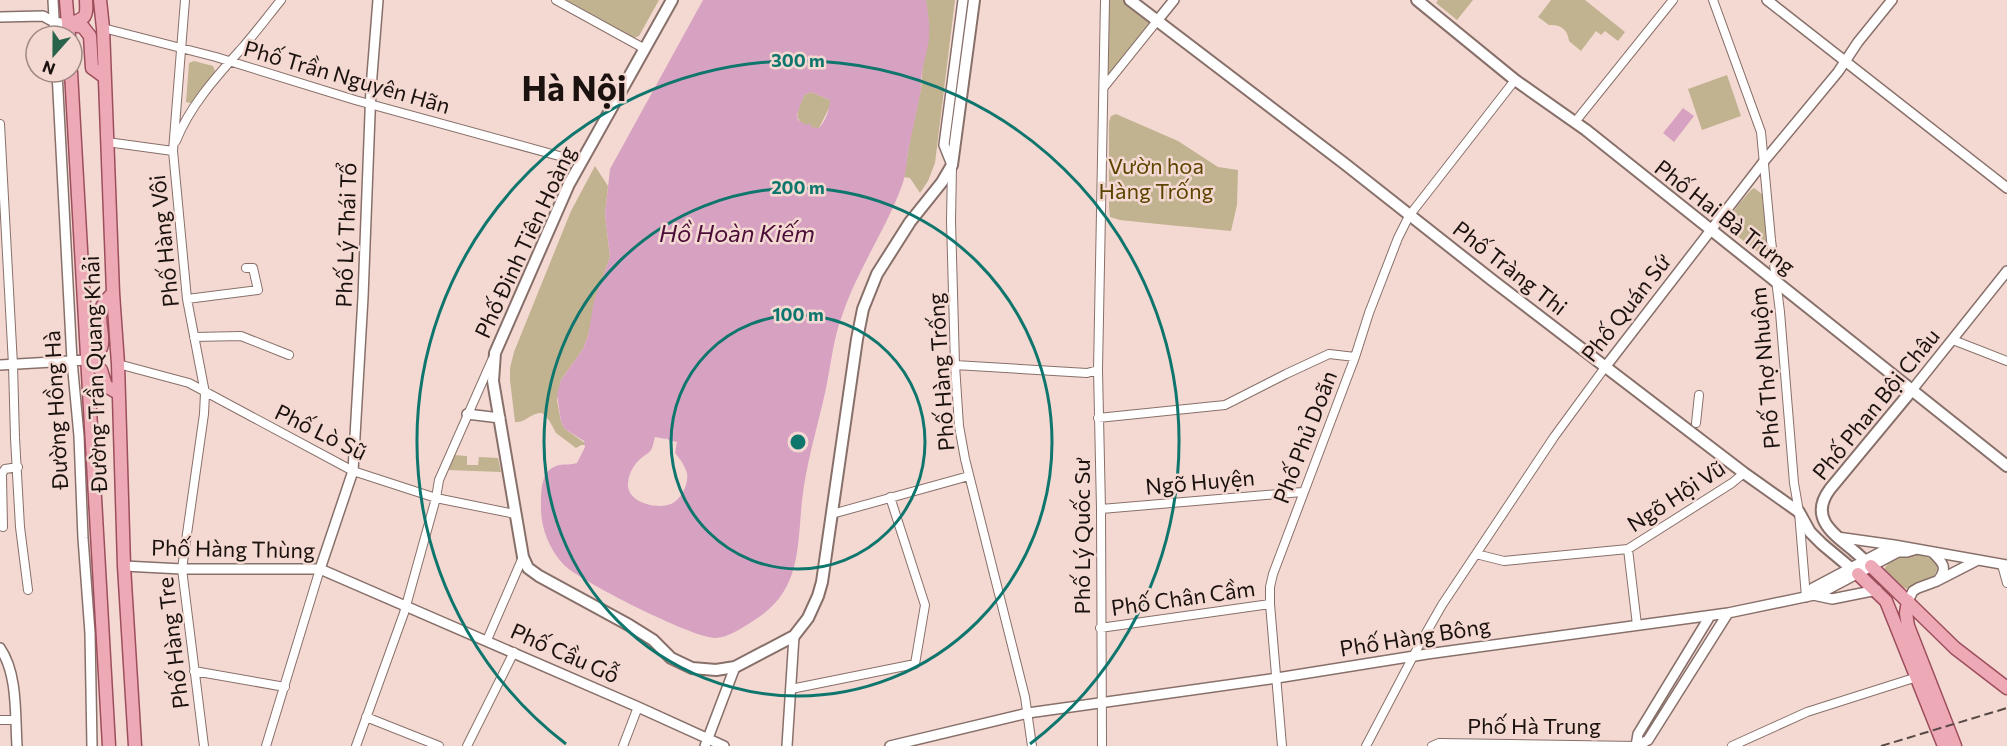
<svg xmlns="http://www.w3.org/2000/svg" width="2007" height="746" font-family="Commissioner,sans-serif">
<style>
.green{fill:#c1b290}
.water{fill:#d7a2c1;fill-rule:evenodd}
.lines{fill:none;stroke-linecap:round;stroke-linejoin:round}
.minor-casing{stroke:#88706a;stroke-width:10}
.tertiary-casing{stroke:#88706a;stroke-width:12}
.secondary-casing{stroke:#88706a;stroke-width:14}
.primary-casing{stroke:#9d4e5d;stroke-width:15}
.minor{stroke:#fff;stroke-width:8}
.tertiary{stroke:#fff;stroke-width:9}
.secondary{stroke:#fff;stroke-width:10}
.primary{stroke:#eea9b7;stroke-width:12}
.rail{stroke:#574945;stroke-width:2;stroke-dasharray:9 4.5;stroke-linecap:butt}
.ring{fill:none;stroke:#0f766e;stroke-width:3}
.labels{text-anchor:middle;stroke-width:5;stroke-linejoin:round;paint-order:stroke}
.street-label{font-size:22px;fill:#1b120f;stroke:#f4d9d2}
.park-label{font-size:22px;fill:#5c4400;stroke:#f4d9d2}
.water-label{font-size:24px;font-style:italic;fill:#4b0d38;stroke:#f4d9d2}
.town-label{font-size:34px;font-weight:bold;fill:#1b120f;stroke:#f4d9d2}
.centre{fill:#0f766e;stroke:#f4d9d2;stroke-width:3}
.ring-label{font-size:18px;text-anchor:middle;font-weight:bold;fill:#0f766e;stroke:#f4d9d2;stroke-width:5;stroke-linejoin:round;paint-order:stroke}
</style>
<rect width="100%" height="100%" fill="#f4d9d2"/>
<path class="green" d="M565 0H659L639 36 634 38Z
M926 0H955L935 163 928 181 920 193 910 178 904 177 910 140 921 89 923 62 928 44 929 26Z
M1109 0H1123L1151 22 1108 77Z
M1438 0H1473L1457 20 1436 3Z
M1551 0H1585L1625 32 1618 41 1605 31 1601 35 1596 31 1581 51 1569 41C1568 30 1561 24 1549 25L1538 17Z
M194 61 213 66 215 71 191 103 186 102 189 63Z
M1727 75 1741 116 1702 130 1688 89Z
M811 92 830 100V106L819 128C814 129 810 127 805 125 791 118 800 106 804 95Z
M1116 114 1178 141 1218 167 1238 170 1237 205 1231 231 1158 224 1120 220 1110 217 1109 208V122L1111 116Z
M595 166 608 186 605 214 610 257 600 285 588 336 583 349 561 380 557 400 561 422 565 429 585 443 586 445H581L576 448 556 433 549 420 542 413C531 412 526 423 515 422L510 380V368L514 352 571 211Z
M1754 188 1762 194 1768 247 1766 251 1758 252 1728 229C1727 215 1742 201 1751 190Z
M454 455 467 456V465H478L479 457 498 458 501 472 448 470Z
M1914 554 1931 558 1939 566 1933 578 1907 589 1894 582 1883 572C1889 558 1900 555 1914 554Z"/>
<path class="water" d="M703 0H926C928 12 930 25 929 38 927 56 920 71 921 89 917 110 912 131 908 152 906 164 906 177 901 188 885 231 858 269 843 313 833 338 831 366 825 393 817 429 806 464 802 501 797 550 801 592 753 621 742 628 729 637 716 638 694 639 580 581 564 565 548 548 540 526 541 503 541 487 542 469 559 465 565 464 571 465 577 463L585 447 584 441 565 429 561 422 557 394 561 380 583 349 588 336 594 301 610 257 605 214 610 169ZM811 92 830 100C830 109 825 122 819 128L811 127 810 123 806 125 798 120 797 114 804 95ZM655 437 666 439 667 438 668 440 677 442 675 453C680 459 685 466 687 473 689 484 681 500 671 504 656 510 626 502 628 483 629 472 635 462 644 456 646 454 649 453 651 450 653 447 654 440 655 437Z
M1683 108 1694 116 1674 142 1663 133Z"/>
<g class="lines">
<g class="minor-casing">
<path id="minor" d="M185 0 173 151 187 299 205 393 204 414 182 569 204 746
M556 0 645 49
M1713 0 1761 132 1771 240 1780 312 1794 483 1799 512 1806 597
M103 28 216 57 355 100 581 162
M1104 87 1157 21
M1575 122 1673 0
M0 124 13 365 15 438 20 527 28 590
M176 141C190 105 218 75 243 47 256 32 268 16 281 0
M107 142 173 151
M952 166 951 221 955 365 959 426 965 459 1025 697 1032 746
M187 299 258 290 253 268H246
M194 337 241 336 289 355
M1953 340 2007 361
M118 364 189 383 353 471 436 498 515 514
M955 365 1087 373 1098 370
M1098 418 1225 405 1286 374 1329 354 1355 357
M1696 423 1699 395
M0 477 5 469 18 467
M2 477 3 527
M1101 509 1302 492
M832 514 969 476
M1628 549 1637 625
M1476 554 1504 561 1628 549 1732 483 1744 473
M2002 565 2007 583
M1100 628 1270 604
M487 640 523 557
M194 671 285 687
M791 689 915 664 925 605 890 497
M366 717 439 746
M0 720H16
M266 746 320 569
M356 746 404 613 436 498 439 480 492 360
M467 746 514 652
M623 746 638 707
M1102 746 1101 509 1098 370 1105 0
M1282 746 1270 604V587L1273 574 1355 357 1369 313 1398 238 1409 216 1515 80
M1366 746 1418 647 1442 605 1554 437 1606 366
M1432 746 1439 743 1637 746
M1732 746 1807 712 1917 677"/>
</g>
<g class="tertiary-casing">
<path id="tertiary" d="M53 0 55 36
M1767 0 2007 188
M0 17 43 16 54 22 68 24
M1157 21 1174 0
M57 72 72 361 79 436 83 538 90 633 92 746
M952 165 944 145 963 0
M0 365 87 360
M1606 366 1765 160 1838 72 1858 42 1892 0
M1912 390 2007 271
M467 414 500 418
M1837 537 1894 545
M1933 553C1942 562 1948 567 1939 579
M124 566 182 569H320L638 707 724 746
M320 569 353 471 363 297 371 88 378 0
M1813 595 1832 599 1877 590
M1806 597 1813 588 1894 545 2007 565
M1908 601 1913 591 1918 588 1937 581 1978 560
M0 648C18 674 15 715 17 746
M705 746 735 667
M787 746 794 636
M890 746 1028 713 1277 678 1427 654 1728 613 1819 594 1898 552H1907L1917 549
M1636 746 1638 734 1710 616
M1637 746 1648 740 1728 613"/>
</g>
<g class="secondary-casing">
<path id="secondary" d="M672 0 569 184 495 353 493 381 523 557 528 568 539 576 629 625 653 640 671 658 692 668 716 670 735 667 794 636 808 618 818 596 822 582 857 339 863 309 877 274 910 222 942 182 952 165 974 0
M1130 0 1345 164 1492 280 1744 473 1799 512 1810 532 1822 544 1858 574
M1417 0 1515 80 1586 130 2007 466
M1871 566C1865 561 1859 555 1853 550 1832 533 1809 517 1830 489L1912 390"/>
</g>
<g class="primary-casing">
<path id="primary" d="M66 0 69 36
M100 0 103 28 113 293 118 364 124 566 135 746
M68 24 83 27 90 36 92 68 103 76
M69 24C86 18 87 18 86 0
M71 72 109 746
M87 360C114 349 96 330 101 309 103 303 108 298 113 293
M87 360 101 370 106 386 118 393
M1871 566 1955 648 2007 688
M1858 574 1886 601 1944 746
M1908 601 1906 613 1908 626 1955 746"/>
</g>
<use href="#minor" class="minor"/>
<use href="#tertiary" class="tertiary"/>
<use href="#secondary" class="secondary"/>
<use href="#primary" class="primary"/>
<path class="rail" d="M1881 746 2007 708"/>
</g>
<g class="ring">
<circle cx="798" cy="442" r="127"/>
<circle cx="798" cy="442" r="254"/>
<path d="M566 744A381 381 0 1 1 1030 744"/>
</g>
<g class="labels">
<g class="street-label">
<text transform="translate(347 77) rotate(16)" y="8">Phố Trần Nguyên Hãn</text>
<text transform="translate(1725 217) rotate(38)" y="8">Phố Hai Bà Trưng</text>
<text transform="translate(346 235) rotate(-88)" y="8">Phố Lý Thái Tổ</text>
<text transform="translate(164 241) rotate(-96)" y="8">Phố Hàng Vôi</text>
<text transform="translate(525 242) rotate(-65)" y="8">Phố Đinh Tiên Hoàng</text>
<text transform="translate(1510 268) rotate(38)" y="8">Phố Tràng Thi</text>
<text transform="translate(1626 308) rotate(-52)" y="8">Phố Quán Sứ</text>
<text transform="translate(1765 368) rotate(-95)" y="8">Phố Thợ Nhuộm</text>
<text transform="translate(941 372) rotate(-94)" y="8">Phố Hàng Trống</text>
<text transform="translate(95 374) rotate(-92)" y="8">Đường Trần Quang Khải</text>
<text transform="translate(1876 404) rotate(-51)" y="8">Phố Phan Bội Châu</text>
<text transform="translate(56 410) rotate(-93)" y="8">Đường Hồng Hà</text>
<text transform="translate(321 432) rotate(26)" y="8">Phố Lò Sũ</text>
<text transform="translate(1305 437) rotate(-69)" y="8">Phố Phủ Doãn</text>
<text transform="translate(1200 482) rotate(-5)" y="8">Ngõ Huyện</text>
<text transform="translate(1676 496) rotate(-33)" y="8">Ngõ Hội Vũ</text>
<text transform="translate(1082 536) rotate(-90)" y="8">Phố Lý Quốc Sư</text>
<text transform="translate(233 549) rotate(1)" y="8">Phố Hàng Thùng</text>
<text transform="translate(1183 598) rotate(-8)" y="8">Phố Chân Cầm</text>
<text transform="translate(1415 637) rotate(-9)" y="8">Phố Hàng Bông</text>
<text transform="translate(173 643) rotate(-97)" y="8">Phố Hàng Tre</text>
<text transform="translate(565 653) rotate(24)" y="8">Phố Cầu Gỗ</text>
<text x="1534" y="734">Phố Hà Trung</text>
</g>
<g class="park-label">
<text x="1156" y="174">Vườn hoa<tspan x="1156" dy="25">Hàng Trống</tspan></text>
</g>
<g class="water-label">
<text x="737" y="242">Hồ Hoàn Kiếm</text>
</g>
<g class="town-label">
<text x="574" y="101">Hà Nội</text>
</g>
</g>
<circle cx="798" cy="442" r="9" class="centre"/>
<g class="ring-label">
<text x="798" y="67">300 m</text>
<text x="798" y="194">200 m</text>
<text x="798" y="321">100 m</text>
</g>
<g transform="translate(54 54) rotate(201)"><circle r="28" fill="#f4d9d2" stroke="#9d8984" stroke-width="1.5"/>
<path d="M0-4.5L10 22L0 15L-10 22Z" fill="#2a634b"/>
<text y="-9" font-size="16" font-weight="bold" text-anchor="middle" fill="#1b120f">N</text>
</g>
</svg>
